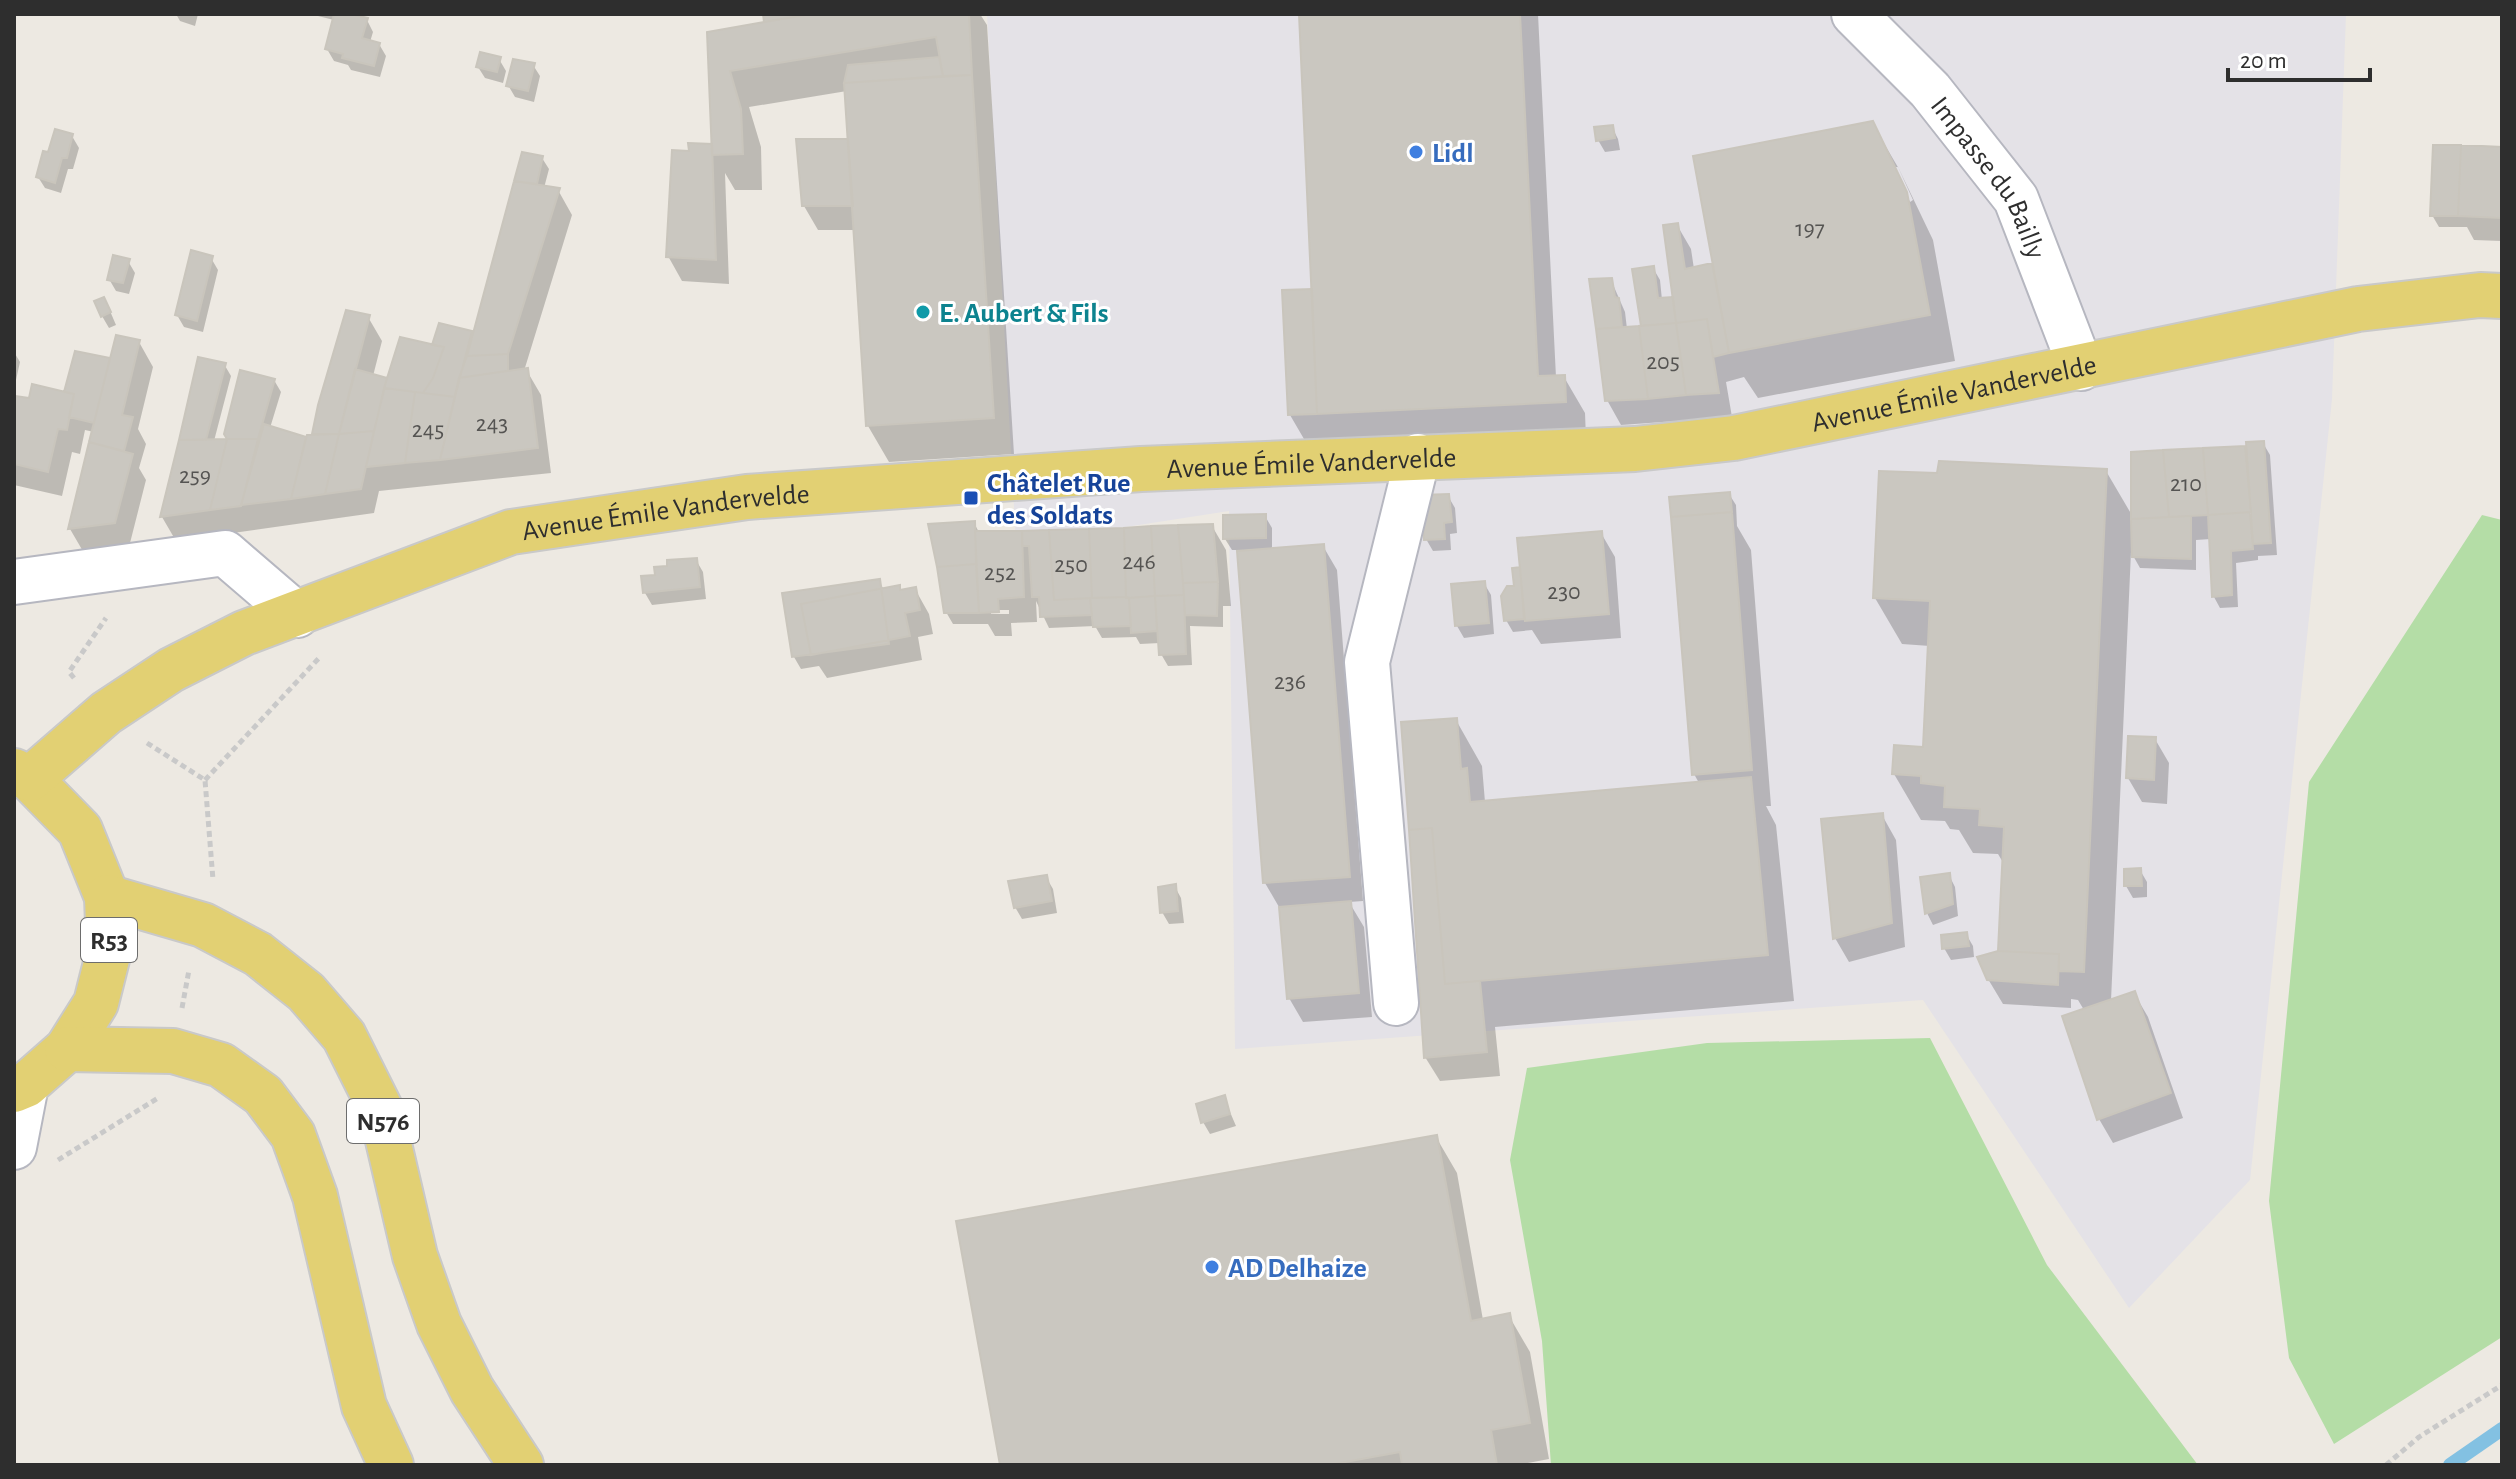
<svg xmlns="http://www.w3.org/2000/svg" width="2516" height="1479" font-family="'Alegreya Sans',sans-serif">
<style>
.industrial{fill:#e4e2e7}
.green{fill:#b4dda6}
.shadow{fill:#0003;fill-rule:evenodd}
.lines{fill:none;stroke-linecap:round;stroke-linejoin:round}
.stream{stroke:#83c1e2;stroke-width:14}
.building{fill:#cac7c0;stroke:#c9c5bc;stroke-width:2}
.minor-casing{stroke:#b6b7c0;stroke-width:48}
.major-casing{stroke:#c9c9c9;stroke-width:48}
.path{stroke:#c9c9c9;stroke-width:5;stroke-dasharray:6 4;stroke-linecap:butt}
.minor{stroke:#fff;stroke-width:44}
.major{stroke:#e2d073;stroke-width:44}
.shop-dot{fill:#3f7fe0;stroke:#fff;stroke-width:3}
.culture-dot{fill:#0f9aa8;stroke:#fff;stroke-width:3}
.transit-dot{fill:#1a4fb4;stroke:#fff;stroke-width:3}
.labels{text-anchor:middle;stroke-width:6;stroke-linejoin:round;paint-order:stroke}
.number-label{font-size:24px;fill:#555452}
.shield{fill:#fff;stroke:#6d6d6d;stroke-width:2}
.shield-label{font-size:26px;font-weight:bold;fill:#2e2e2e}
.shop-label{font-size:28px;font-weight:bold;fill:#366cbe;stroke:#fff;text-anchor:start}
.street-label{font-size:28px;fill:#2e2e2e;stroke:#fff}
.culture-label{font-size:28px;font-weight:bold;fill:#0d838f;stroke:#fff;text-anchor:start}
.transit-label{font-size:28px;font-weight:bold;fill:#164399;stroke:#fff;text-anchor:start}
</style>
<rect width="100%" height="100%" fill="#ede9e2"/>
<path class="industrial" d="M987 14H2346L2332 399 2250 1180 2129 1308 1923 1000 1235 1049 1229 511 1016 544Z"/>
<path class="green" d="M2482 515 2502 520V1337L2334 1444 2289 1358 2269 1201 2309 782Z
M1930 1038 2047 1265 2198 1465H1551L1542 1341 1510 1160 1527 1068 1707 1043Z"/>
<path class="shadow" d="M176 14H198L195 26 180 21Z
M310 14H342L367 20 373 32 370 42 379 44 386 56 380 77 351 70 348 65 334 61 327 49 334 20Z
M765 14H980L987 25 1014 454 889 462 868 426 856 230H818L804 206 850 141 847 91 749 107 761 147 762 190H735L725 173 729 284 682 281 668 256 691 153 714 146 709 34 768 24Z
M1301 14H1538L1556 377H1564L1585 413 1586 438 1340 449 1334 438 1304 439 1290 415 1314 291Z
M499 59 506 71 503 83 485 78 478 67Z
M533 65 540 76 534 102 515 97 508 85Z
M1872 123 1899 169 1933 240 1955 361 1758 398 1744 377 1726 382 1732 417 1621 425 1607 400 1591 281 1611 280 1625 312 1627 329 1644 327 1653 268 1660 280 1662 300 1676 307 1677 225 1691 249 1694 269 1711 266 1716 274ZM1893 167H1898L1913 200 1910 202Z
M1612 127 1618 139 1620 150 1605 152 1598 140Z
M72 136 79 148 73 169H68L61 193 45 188 38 177 50 155Z
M2502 149V241L2474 240 2467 227H2439L2432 215Z
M524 154 542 158 549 169 544 188 558 190 572 215 524 371H527L541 395 551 473 379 491 374 513 176 541 162 517 181 440 224 364 231 376 214 441H230L274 380 281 392 270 428 306 439 314 436 320 405 368 317 382 341 373 376 388 380 433 347 471 333 474 338Z
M211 258 218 270 203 332 184 327 177 315Z
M128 261 135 273 129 294 116 291 109 279Z
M110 311 116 325 109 328 102 316Z
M139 342 153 367 138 429 146 444 139 468 146 480 129 547 84 553 70 529 94 432 85 430 80 454 72 452 62 496 14 485V393L17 398 31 400 69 395 109 360 111 364Z
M14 352 20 362 14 389Z
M2263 443 2270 455 2277 555 2258 556V560L2236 563 2238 607 2220 608 2214 597 2211 539 2196 540V570L2140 568 2131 552 2111 1001 2134 993 2148 1017 2183 1118 2113 1143 2099 1119 2084 1010 2078 1000 2071 999V1008L2003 1004 1988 979 2000 953 2004 864 1998 854 1973 853 1959 830 1950 829 1945 821 1921 820 1894 774 1925 749 1930 646 1902 644 1875 598 1938 475 2106 471 2133 517 2244 448 2249 457ZM2245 470H2249L2254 522H2250Z
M1729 494 1736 505 1737 526 1751 550 1771 806H1766L1776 825 1794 1001 1495 1027 1500 1076 1440 1081 1425 1057 1456 720 1482 766 1485 802 1699 783 1694 774Z
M1448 496 1455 508 1457 533 1450 534 1451 550 1433 551 1426 539Z
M1265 516 1272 528V550L1323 546 1337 570 1363 901 1349 902 1364 927 1372 1017 1303 1022 1289 998 1279 907 1265 883 1239 550H1232L1225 539Z
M974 523 980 534 1212 526 1226 550 1231 606H1223V627L1190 626 1192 665 1168 666 1161 654 1160 643 1140 644 1136 637 1102 638 1095 626 1049 628 1036 601 1037 622 1011 623 1012 636H995L988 624H953L946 612ZM991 610H1009V614H991Z
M1601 533 1615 557 1621 638 1541 644 1532 630 1513 632 1506 620 1519 570Z
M696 560 703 572 706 599 652 605 645 593 643 578 657 576Z
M879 581 884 590 901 592 915 589 929 614 933 634 918 637 922 660 827 678 819 666 801 669 794 657 784 595Z
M1484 583 1491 595 1494 634 1464 638 1457 626 1453 586Z
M2155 739 2169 763 2167 804 2142 802 2128 778Z
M1882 815 1896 840 1905 947 1849 962 1835 938Z
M2140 870 2147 882V897L2133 898 2126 886Z
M1949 875 1955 887 1958 916 1933 925 1927 913Z
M1046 877 1053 889 1057 913 1022 919 1015 907Z
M1175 887 1181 898 1184 923 1169 924 1162 912Z
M1966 934 1973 946 1974 957 1951 960 1944 948Z
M1224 1098 1236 1126 1210 1134 1203 1122Z
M1436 1137 1457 1173 1483 1320 1509 1316 1530 1352 1549 1459 1517 1465H1002Z"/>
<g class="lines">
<path class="stream" d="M2450 1465 2502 1429"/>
</g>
<path class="building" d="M334 14H351L368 18 362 38 380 43 374 66 342 58 343 54 325 49Z
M763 14H811L764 22Z
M811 14H969L972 75 943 76 936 37 730 71 741 109 743 154 712 155 707 32Z
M1299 14H1520L1538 376 1565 375 1566 402 1317 414Z
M480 52 501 57 497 72 476 67Z
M939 57 943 76 844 83 848 65Z
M513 59 535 63 528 91 506 86Z
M972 75 994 418 866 426 844 83Z
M1873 121 1907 192 1930 315 1729 353 1693 156Z
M1613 125 1615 138 1596 141 1594 127Z
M55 129 73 134 67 158H62L55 183 36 177 43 151 48 152Z
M796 139H848L853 206H802Z
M688 143 712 144 716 260 666 257 672 150 689 151Z
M2433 145H2461L2458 216H2430Z
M2461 145 2502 147V218L2458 216Z
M522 152 543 156 537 184 514 181Z
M514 181 560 188 508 354 467 356Z
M1678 223 1685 269 1712 263 1729 353 1713 357 1707 319 1676 323 1663 225Z
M191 250 213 256 197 321 175 315Z
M113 255 130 259 123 283 107 280Z
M1654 266 1658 298 1673 297 1676 323 1641 326 1632 269Z
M1612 278 1615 297 1619 298 1622 327 1596 329 1589 279Z
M1312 289 1317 414 1288 415 1282 290Z
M104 297 111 312 101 317 94 301Z
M346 310 370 315 339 434H312L318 405Z
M1707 319 1719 393 1686 395 1676 323Z
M439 323 472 331 455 397 423 393 433 378 444 347 432 345Z
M1676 323 1686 395 1648 399 1639 326Z
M1639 326 1648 399 1605 401 1596 329Z
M116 335 140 340 122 415 133 417 124 451 89 442Z
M400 337 444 347 433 378 423 393 384 388Z
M75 351 110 358 94 423 69 417 74 394 64 392Z
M508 354V371L459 378 467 356Z
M198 357 226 363 206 440H179Z
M528 368 538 448 440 460 459 378Z
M355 369 387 378 374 431 339 434Z
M240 370 275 379 258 439H227L224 434Z
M32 384 74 394 67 430 58 429 48 472 14 464V402L16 396 29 398Z
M384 388 415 392 405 463 366 467Z
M415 392 455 397 440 460 405 463Z
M264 424 306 437 291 499 241 505Z
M374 431 361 489 325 494 339 434Z
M339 434 325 494 291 499 307 435Z
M227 439 210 510 160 517 179 440Z
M227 439H258L241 506 210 510Z
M2264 441 2271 543 2253 544 2246 442Z
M89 442 133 454 115 523 68 529Z
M2245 446 2251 512 2208 515 2203 448Z
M2203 448 2208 515 2169 517 2163 450Z
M2163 450 2169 517 2131 519V452Z
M1939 461 2107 469 2084 972 2059 971V954L1998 951 2004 827 1979 825 1980 809 1944 807 1945 786 1921 783V776L1892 774 1894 745 1923 747 1930 601 1873 598 1879 471 1937 473Z
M1730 492 1732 512 1671 517 1669 497Z
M1449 494 1452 522 1444 523 1445 539 1424 540 1421 495Z
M1732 512 1752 770 1692 775 1671 517Z
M2250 512 2253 549 2231 551 2232 595 2212 597 2208 515Z
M1266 514V538L1223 539V515Z
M2191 516V559L2132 557 2131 519Z
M975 521 976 564 937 567 928 524Z
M1213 524 1218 582 1183 583 1178 525Z
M1178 525 1184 595 1155 596 1151 526Z
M1151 526 1155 596 1126 598 1124 528Z
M1124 528 1126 597 1092 598 1089 529Z
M1089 529 1092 598 1054 600 1049 530Z
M1049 530 1054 600 1090 598 1092 615 1040 617 1039 597H1032L1029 546H1022V531Z
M975 531H1022L1024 597 998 599 999 612 979 613Z
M1602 531 1609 614 1525 621 1517 538Z
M1324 544 1350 877 1263 883 1237 551Z
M697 558 700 587 643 593 641 576 655 575 654 567 667 566V560Z
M976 564 979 613H944L937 567Z
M1520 567 1524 619 1504 621 1501 596 1507 586H1514L1512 568Z
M880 579 889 644 792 657 782 593Z
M1485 581 1489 623 1455 626 1451 584Z
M1218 582 1217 616 1185 615 1183 583Z
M900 585V590L916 587 920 610 905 613 910 636 811 655 801 604Z
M1184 595 1186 654 1159 655 1155 596Z
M1155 596 1157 631 1131 633 1129 598Z
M1126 597 1129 598 1131 626 1093 627 1090 598Z
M1457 718 1461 769 1467 768 1470 802 1751 777 1768 955 1445 984 1432 828 1409 830 1401 722Z
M2128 736 2156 737 2154 780 2126 778Z
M1883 813 1892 923 1833 939 1821 819Z
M1432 828 1445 984 1480 981 1487 1052 1424 1058 1409 830Z
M2141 868 2142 886H2124V869Z
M1950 873 1953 904 1925 914 1920 877Z
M1047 875 1052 901 1014 908 1008 881Z
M1176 884 1178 911 1160 913 1158 887Z
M1351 901 1359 993 1287 999 1279 907Z
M1967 932 1969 946 1942 949 1941 935Z
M1998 951 2059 954 2058 985 1987 980 1977 957Z
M2135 991 2171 1093 2097 1120 2062 1016Z
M1225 1095 1230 1114 1201 1123 1196 1104Z
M1437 1135 1471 1321 1510 1313 1530 1423 1491 1430 1497 1465H1402L1400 1452 1329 1465H1000L956 1221Z"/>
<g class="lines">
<g class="minor-casing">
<g id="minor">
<path id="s1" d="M1854 14 1930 90 2016 199 2081 368"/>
<path d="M14 582 225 553 297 615"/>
<path d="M1396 1003 1367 662 1418 456"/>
<path d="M14 1147 26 1085"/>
</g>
</g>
<g class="major-casing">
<g id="major">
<path d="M14 771 30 779 80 830 107 897 109 951 96 1003 67 1049 26 1085 14 1090"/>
<path id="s2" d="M30 779 106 713 171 670 244 633 511 532 747 497 1141 469 1635 449 1734 438 2358 309 2480 295 2502 296"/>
<path d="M107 897 203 925 258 954 306 992 344 1036 381 1110 415 1256 439 1324 472 1390 521 1465"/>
<path d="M67 1049 173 1051 221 1065 263 1095 293 1135 315 1196 364 1406 391 1465"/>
</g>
</g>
<path class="path" d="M74 678 69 672 106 618
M147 743 205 780 213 880
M205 780 319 658
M182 1008 189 970
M58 1160 158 1098
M2386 1465 2419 1437 2502 1385"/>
<use href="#minor" class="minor"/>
<use href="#major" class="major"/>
</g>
<g class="shop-dot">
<circle cx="1416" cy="152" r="8"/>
<circle cx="1212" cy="1267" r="8"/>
</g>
<circle class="culture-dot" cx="923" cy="312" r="8"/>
<rect class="transit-dot" x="963" y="490" width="16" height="16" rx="4"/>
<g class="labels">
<g class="number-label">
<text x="1810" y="236">197</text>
<text x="1663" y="369">205</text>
<text x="492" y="431">243</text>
<text x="428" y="437">245</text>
<text x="195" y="483">259</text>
<text x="2186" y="491">210</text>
<text x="1139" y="569">246</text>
<text x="1071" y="572">250</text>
<text x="1000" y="580">252</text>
<text x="1564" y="599">230</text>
<text x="1290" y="689">236</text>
</g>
<g class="shield">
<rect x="81" y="918" width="56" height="44" rx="6"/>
<rect x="347" y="1099" width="72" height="44" rx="6"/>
</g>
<g class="shield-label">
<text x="109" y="949">R53</text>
<text x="383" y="1130">N576</text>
</g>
<g class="shop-label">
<text x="1432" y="162">Lidl</text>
<text x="1228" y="1277">AD Delhaize</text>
</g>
<g class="street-label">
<text dy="10" stroke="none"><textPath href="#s1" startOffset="214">Impasse du Bailly</textPath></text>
<text dy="10" stroke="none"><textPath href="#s2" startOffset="1998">Avenue Émile Vandervelde</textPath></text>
<text dy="10" stroke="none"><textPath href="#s2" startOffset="1350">Avenue Émile Vandervelde</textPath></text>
<text dy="10" stroke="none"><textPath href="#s2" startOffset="702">Avenue Émile Vandervelde</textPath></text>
</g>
<g class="culture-label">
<text x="939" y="322">E. Aubert &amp; Fils</text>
</g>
<g class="transit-label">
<text x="987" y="492">Châtelet Rue<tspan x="987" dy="32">des Soldats</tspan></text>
</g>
</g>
<rect width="2516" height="1479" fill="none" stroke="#2e2e2e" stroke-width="32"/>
<path d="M2228 68v12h142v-12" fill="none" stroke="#2e2e2e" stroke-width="4"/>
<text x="2240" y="68" font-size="24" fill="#2e2e2e" stroke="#ffffff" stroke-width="6" paint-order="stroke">20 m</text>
</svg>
